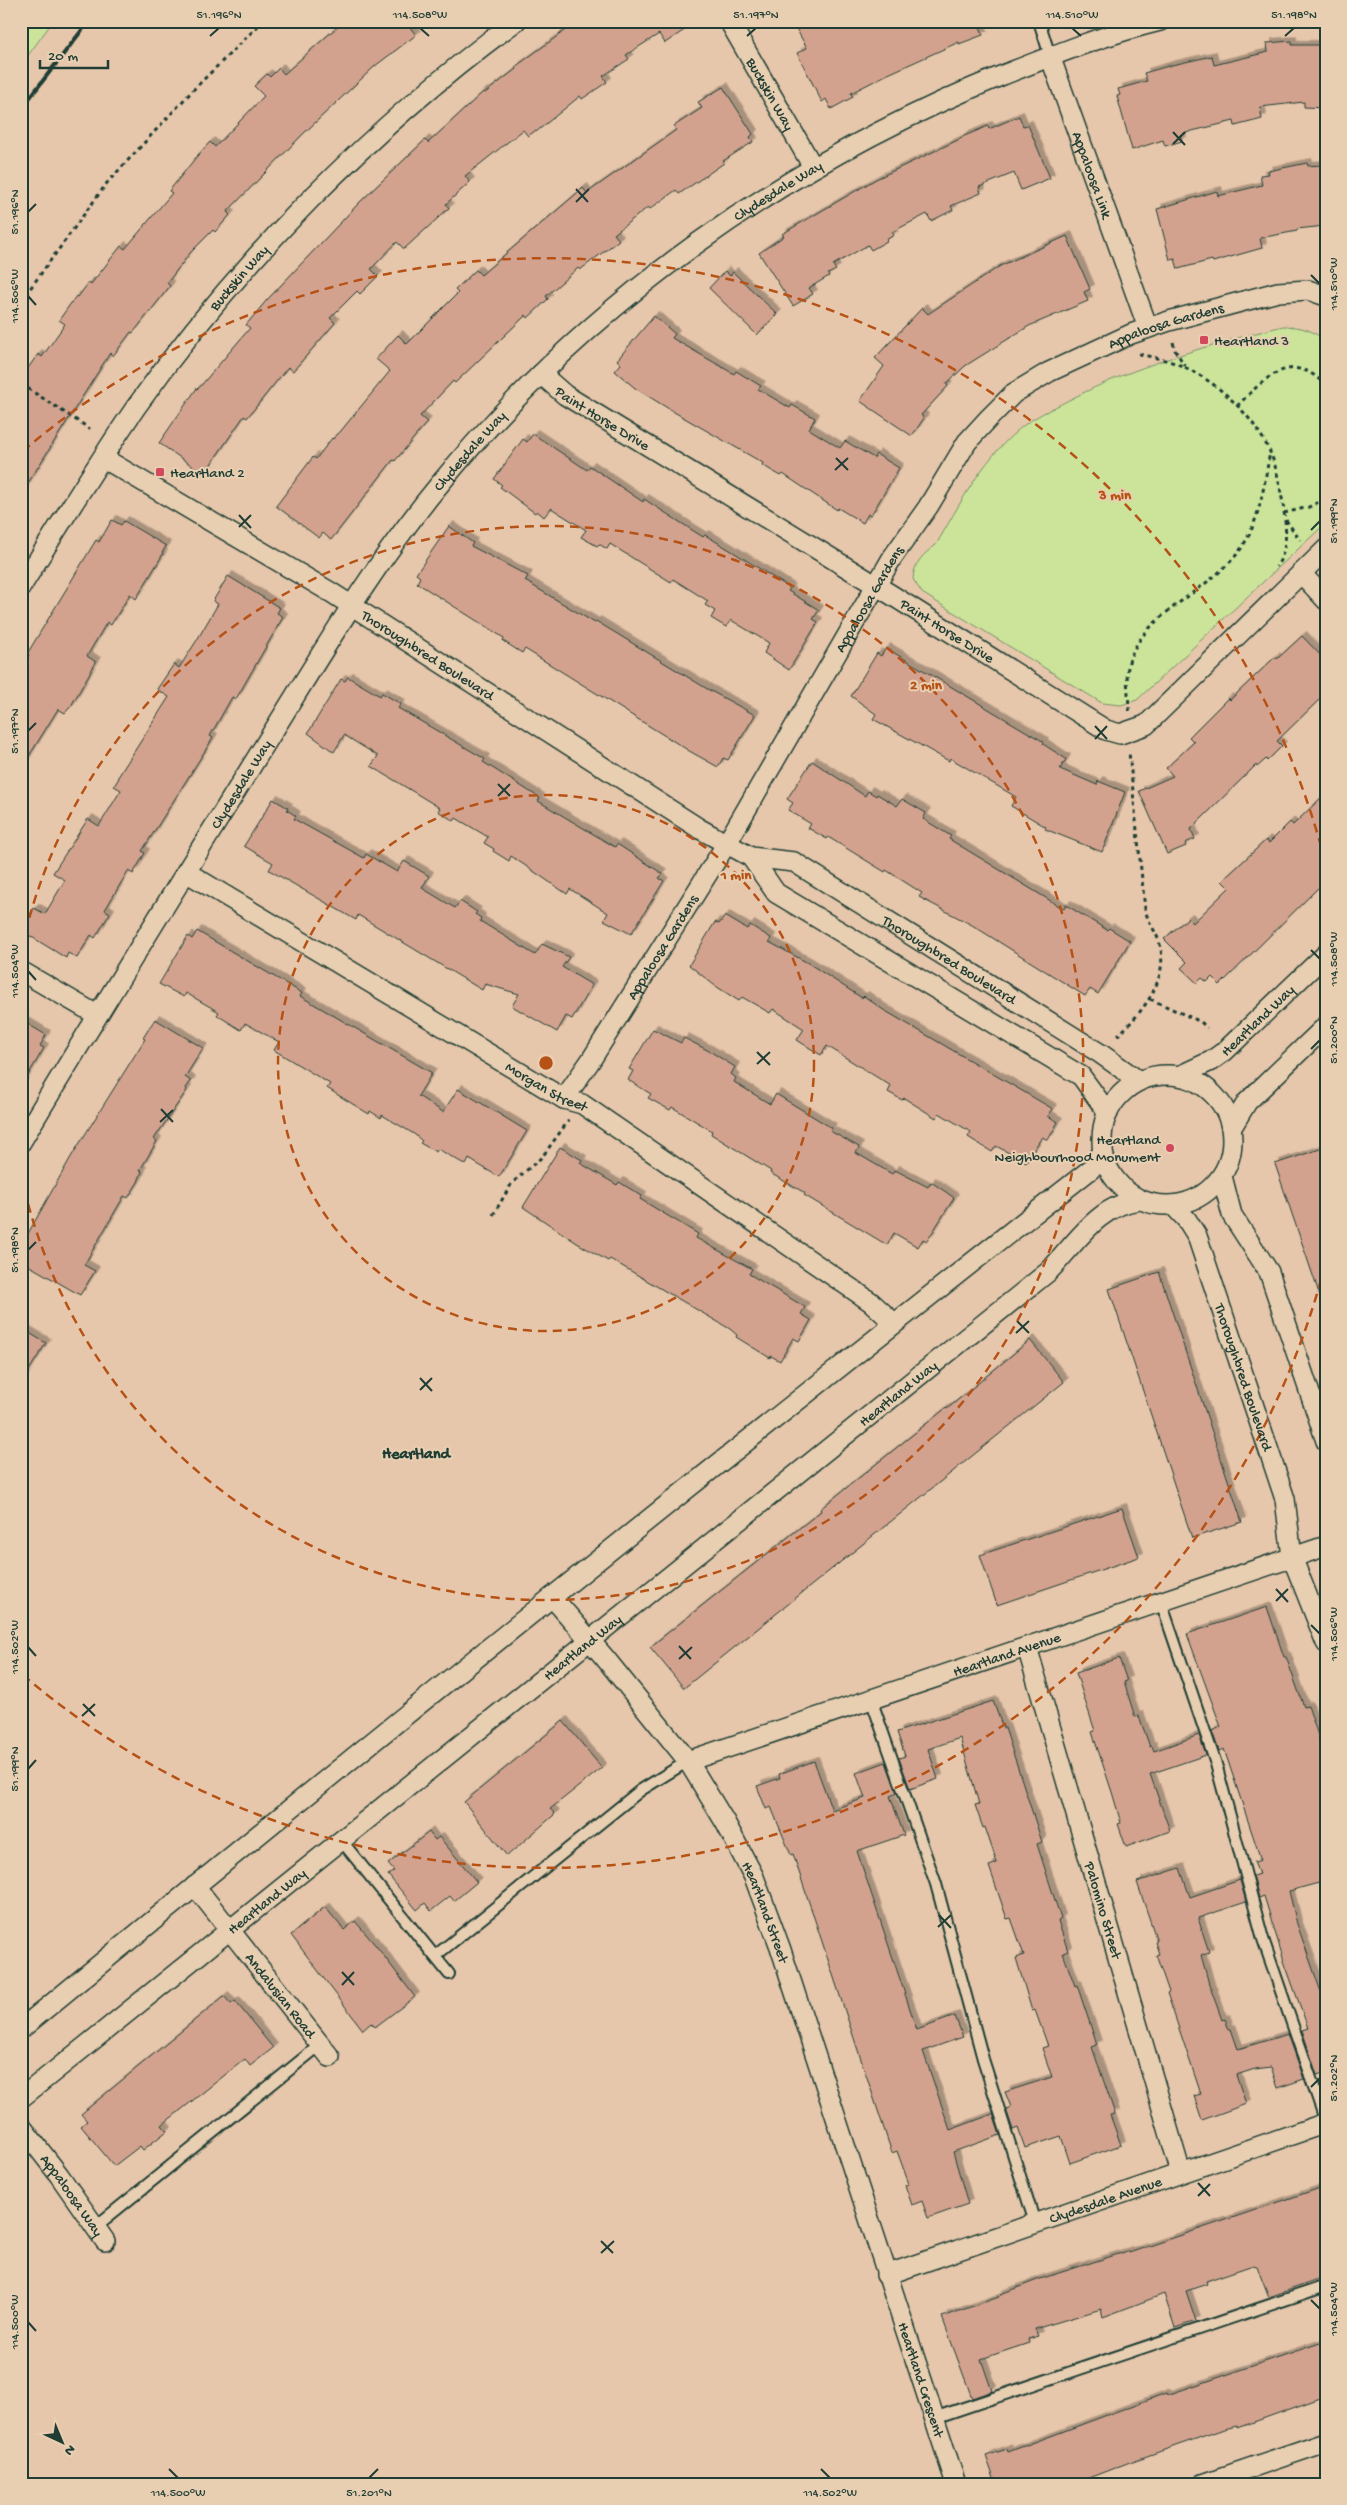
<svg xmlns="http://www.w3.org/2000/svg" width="1347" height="2505" font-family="'Gochi Hand',sans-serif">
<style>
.green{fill:#cbe49a;stroke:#759067}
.building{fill:#d3a28e;stroke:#1f3d34;filter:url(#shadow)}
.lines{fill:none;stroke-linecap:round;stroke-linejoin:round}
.service-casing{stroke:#1f3d34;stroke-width:14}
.minor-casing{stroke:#1f3d34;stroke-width:22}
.path{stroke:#1f3d34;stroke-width:3;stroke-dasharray:4 4;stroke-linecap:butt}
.service{stroke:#e9cfb1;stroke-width:10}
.minor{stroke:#e9cfb1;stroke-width:19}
.rail{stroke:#1f3d34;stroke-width:4}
.ticks{fill:none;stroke:#1f3d34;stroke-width:2}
.ring{fill:none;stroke:#b65216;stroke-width:2.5;stroke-dasharray:9 6}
.poi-dot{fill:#d1495b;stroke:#e9cfb1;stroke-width:2}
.labels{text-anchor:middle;stroke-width:4;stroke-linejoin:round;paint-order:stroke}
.street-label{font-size:15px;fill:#1f3d34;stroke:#e9cfb1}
.poi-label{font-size:15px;fill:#1f3d34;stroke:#e9cfb1;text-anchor:start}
.neighbourhood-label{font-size:16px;font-weight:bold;fill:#1f3d34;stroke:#e9cfb1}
.centre{fill:#b65216;stroke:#e9cfb1;stroke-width:2.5}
.ring-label{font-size:15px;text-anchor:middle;font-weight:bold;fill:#b65216;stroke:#e9cfb1;stroke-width:4;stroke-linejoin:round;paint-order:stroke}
.neatline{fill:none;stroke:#1f3d34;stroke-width:2}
.ticks-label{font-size:12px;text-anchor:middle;fill:#1f3d34}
</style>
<defs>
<filter id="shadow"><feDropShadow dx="4.5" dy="-4.5" stdDeviation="0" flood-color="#0004"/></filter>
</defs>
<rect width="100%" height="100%" fill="#e7c7ab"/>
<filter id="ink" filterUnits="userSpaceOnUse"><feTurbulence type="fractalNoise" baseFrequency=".02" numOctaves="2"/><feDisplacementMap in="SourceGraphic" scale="10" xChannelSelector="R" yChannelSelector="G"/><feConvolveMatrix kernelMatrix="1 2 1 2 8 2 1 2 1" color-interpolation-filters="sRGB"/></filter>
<g filter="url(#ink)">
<path class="green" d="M21 21H53L21 65Z
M1283 326C1302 327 1312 329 1326 342V523L1137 700 1121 705 1102 703 922 593 913 579C914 563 923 554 936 545 959 505 981 462 1017 431 1031 418 1052 409 1069 400 1136 365 1210 345 1283 326Z"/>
<path class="building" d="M344 21H405L416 35 375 66 302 135 227 212 230 215 215 232 213 230 190 253 167 283 170 286 133 333 131 332 113 356 110 353 21 494V378L38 354 42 357 65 324 59 320 76 296 78 297 89 282 91 284 121 246 125 249 172 193 169 191 197 156 210 142 215 147 264 96 254 86 267 74 270 77 279 68 284 74Z
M578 21H698L665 43 659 34 626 55 629 59 603 76 607 82 582 99 580 96 536 132 535 131 528 136 523 130 465 176 470 182 446 204 449 208 404 249 397 242 371 269 378 276 360 294 357 291 330 318 335 323 293 371 288 367 247 418 244 416 204 474 159 443 197 388 198 389 250 328 246 325 266 301 359 203 425 140 428 143 483 92 485 93 516 69 515 67Z
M792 21H852L855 26 866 21H978L983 35 959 44V42L886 75 851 93 853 97 831 109 826 99 822 102 797 53 807 48Z
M1292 41V45H1326V108L1304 107V102L1260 107 1262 119 1235 126 1234 121 1192 131 1180 135 1182 141 1165 146 1163 140 1132 150 1117 96 1120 95 1118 89 1147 81 1144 73 1172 65 1212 56 1214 65 1268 52 1267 43Z
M723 87 753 134 750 137 753 142 723 161 724 163 679 194 676 190 650 209 648 207 614 234 619 240 580 270 578 268 546 296 548 299 528 318 526 315 455 383 453 381 420 416 427 422 395 461 393 460 331 540 323 533 319 538 276 506 313 457 316 459 332 438 333 439 340 432 390 371 376 359 398 335 407 344 458 293 455 290 476 270 481 275 583 188 587 193 676 130 674 126 702 108 698 102Z
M1019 116 1023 126 1028 125 1050 178 1021 190 1014 173 979 187 981 193 951 206 953 210 931 221 927 214 892 232 894 235 886 240 887 241 871 250 868 245 833 265 836 270 828 274 829 276 809 288 813 294 793 306 759 253 784 236 782 234 876 179 962 138V137L988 126 989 129Z
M1307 163 1308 166 1321 165 1325 199 1322 200 1325 226 1297 229V231L1260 238 1262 248 1213 262 1212 260 1178 269 1175 259 1170 260 1157 209 1217 191 1218 196 1262 185 1260 175 1269 174 1268 171Z
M1067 236 1090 289 1084 292 1088 301 1029 326 965 366 946 384 948 386 921 415 924 418 912 436 860 401 884 366 875 358 922 308 928 314 1000 266Z
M725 271 730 276 733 272 777 314 757 335 709 288Z
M654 316 675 334 672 338 734 374 736 371 761 386 758 389 790 408 792 405 815 418 809 429 840 448 845 441 874 458 876 454 899 468 871 515 868 514 863 523 838 508 837 510 783 474 781 476 762 465 763 463 674 412 635 388 615 371 621 364 617 360Z
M533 434 587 470 590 466 643 502 644 499 703 537 705 535 730 550 790 588 788 591 819 610 813 619 818 622 789 670 764 653 769 643 731 620 726 627 711 618 715 611 705 605 708 601 673 579 671 582 610 544 607 549 599 544 597 546 581 537 586 530 551 508 544 517 537 511 535 513 500 487 502 485 494 479 523 439 527 442Z
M112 520 121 525 124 521 166 546 162 553 163 554 136 599 130 594 111 625 107 622 87 656 96 662 71 706 65 713 58 709 21 769V669L29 655 27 654 96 540 99 542Z
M449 526 473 543 471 546 528 576 525 581 595 623 596 621 709 690 755 715 728 760 723 758 718 767 691 752 525 649 522 653 503 641 504 638 417 583 420 577 416 574Z
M228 576 280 608 277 613 283 617 236 699 232 697 210 736 213 738 142 851 145 853 133 874 128 871 105 910 110 913 95 938 91 935 77 958 68 953 66 958 22 931 27 924 25 923 34 908 45 914 65 880 53 873 69 848 88 819 99 826 121 790 114 786 119 778 118 777 169 697 157 689 174 664 179 668 197 640 218 604 213 601Z
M1302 636 1326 661V693L1277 741 1282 746 1267 761 1266 759 1257 767 1256 765 1191 829 1195 839 1185 843 1186 846 1167 854 1139 791 1173 776 1166 768 1194 742 1189 737 1228 698 1230 700 1275 657 1277 659Z
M886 648 1044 742 1043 744 1066 759 1060 769 1097 785 1098 781 1125 792 1102 852 1045 829 1046 827 1011 806 1016 797 950 758 949 761 873 719 876 714 851 696 877 653 881 656Z
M348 677 380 696 382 693 401 704 398 708 485 759 483 762 540 798 538 801 615 847 617 844 663 874 659 878 664 881 631 934 604 920 608 913 570 889 567 894 511 856 509 861 493 851 494 849 484 843 488 837 456 818 454 821 438 811 440 808 371 766 378 756 344 735 334 752 308 733 341 679 345 681Z
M812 761 865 796 868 791 876 796 877 794 897 806 902 799 926 813 923 819 951 836 949 839 1064 909 1066 905 1107 930 1109 928 1130 941 1098 994 1090 989 1085 996 972 925 919 897 922 893 886 870 885 872 828 837 827 839 808 828 811 824 788 810 793 803 787 799Z
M1326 793V880L1220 985 1212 977 1207 982 1202 978 1197 983 1181 968 1187 962 1164 939 1188 918 1193 923 1229 888 1222 881 1266 840 1269 843 1290 822 1293 825Z
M273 799 288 808 287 810 296 816 294 819 364 858 366 854 397 872 404 861 429 876 422 888 455 908 460 901 477 912 475 914 481 918 480 921 535 955 542 944 569 957 562 967 592 985 572 1019 566 1016 557 1032 512 1006 519 994 485 984 482 990 358 915 356 920 269 870 273 863 244 846Z
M725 916 747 929 750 925 771 938 769 942 808 963 862 998 864 996 882 1009 1053 1109 1048 1116 1058 1122 1048 1140 1042 1137 1026 1162 996 1146 992 1152 968 1137 971 1132 939 1113 936 1118 904 1098 902 1100 888 1092 891 1086 827 1046 821 1055 797 1040 804 1029 773 1009 770 1013 742 997 739 1001 714 985 689 965 715 922 719 924Z
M197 931 302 993 300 996 432 1073 418 1096 443 1112 458 1089 527 1131 499 1177 469 1159 466 1165 438 1149 436 1152 420 1143 422 1141 414 1134 382 1115 381 1118 370 1111 369 1114 338 1095 327 1088 330 1084 274 1050 279 1042 245 1023 241 1030 217 1015 219 1012 186 993 184 997 159 984 188 936 192 939Z
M155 1019 203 1048 185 1077 191 1081 186 1088 187 1090 154 1139 157 1141 140 1170 142 1171 138 1182 128 1198 124 1196 84 1265 95 1271 80 1295 21 1261V1246L71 1157 145 1039 143 1038Z
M21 1020 46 1035 40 1046 44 1048 21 1087Z
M653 1029 681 1043 684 1038 711 1052 735 1067 731 1074 736 1078 734 1082 770 1104 776 1094 832 1128 830 1131 859 1147 856 1153 892 1174 895 1170 928 1187 931 1182 946 1192 954 1198 927 1241 923 1239 918 1247 894 1233 887 1245 804 1195 805 1193 770 1173 771 1171 711 1134 712 1131 672 1107 670 1110 648 1098 651 1094 628 1080 633 1071 629 1069Z
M560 1147 582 1160 580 1163 617 1185 619 1182 642 1196 640 1199 698 1234 696 1238 752 1269 749 1274 805 1307 801 1314 811 1320 799 1341 793 1338 780 1361 771 1356 770 1358 736 1337 737 1335 730 1329 610 1259 608 1261 577 1243 523 1207Z
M1326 1147V1301L1322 1302 1275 1164Z
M1159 1272 1242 1522 1192 1538 1109 1289Z
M21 1328 46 1343 21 1383Z
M1030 1340 1064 1382 684 1688 650 1647 821 1511 820 1509 946 1408 947 1409Z
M1122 1508 1139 1557 997 1605 980 1555Z
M1267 1607 1284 1657H1286L1304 1707 1308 1706 1326 1759V1881L1289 1891 1297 1924 1326 2006V2072L1317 2075 1302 2030 1308 2028 1284 1961 1264 1896 1259 1898 1253 1876 1259 1874 1254 1862 1261 1860 1224 1749 1219 1751 1212 1731 1221 1727 1187 1634Z
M1119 1658 1127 1681 1124 1682 1135 1717 1139 1716 1150 1747 1152 1746 1154 1751 1199 1735 1206 1755 1150 1774 1170 1831 1126 1847 1118 1824 1121 1823 1112 1792 1092 1732 1095 1731 1076 1673Z
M993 1701 1003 1728H1005L1042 1842 1037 1844 1061 1919 1058 1921 1068 1951 1063 1953 1075 1986 1077 1985 1097 2045 1092 2047 1115 2114 1110 2115 1121 2145 1070 2163 1061 2136 1025 2148 1018 2128 1013 2130 1006 2109 1011 2107 1005 2092 1052 2077 1042 2048 1048 2046 1035 2010 1032 2011 1016 1958 1024 1955 1011 1918 1007 1919 989 1866 997 1863 985 1827 983 1828 975 1805 979 1804 960 1738 928 1749 938 1779 910 1789 899 1758 905 1756 897 1732Z
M563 1721 602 1768 550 1809 555 1814 507 1856 464 1802Z
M814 1761 832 1810 865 1798 856 1773 886 1762 897 1793 890 1796 904 1835 857 1851 917 2030 955 2016 963 2037 923 2051 950 2130 993 2114 1000 2135 953 2152 968 2204 928 2218 922 2201 912 2205 905 2185 909 2184 897 2151 892 2153 793 1854 791 1855 771 1807 766 1809 757 1786 780 1778 779 1774Z
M429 1832 435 1840 439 1837 477 1882 454 1901 450 1896 431 1911 425 1903 417 1910 388 1875 394 1871 388 1864Z
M1180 1868 1190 1897 1240 1880 1246 1902 1198 1918 1209 1952 1201 1955 1209 1984 1222 2020 1225 2019 1229 2030 1231 2029 1238 2049 1288 2034 1304 2079 1278 2088 1271 2067 1255 2069 1236 2075 1246 2104 1202 2120 1194 2096 1201 2094 1167 1993 1169 1992 1156 1955 1159 1954 1155 1942 1157 1941 1137 1882Z
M325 1907 344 1930 355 1921 377 1947 415 1997 375 2027 371 2023 363 2030 291 1935Z
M224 1996 231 2004 235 2001 273 2048 250 2066 245 2059 162 2125 167 2131 143 2150 140 2146 114 2166 81 2126 87 2121 81 2114Z
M1326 2186V2277L1269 2297 1257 2266 1253 2265 1206 2281 1207 2284 1186 2291 1196 2321 1175 2328 1164 2294 1103 2317 1101 2309 1035 2329 1038 2336 1028 2339 1029 2343 981 2359 992 2391 972 2398 942 2317 999 2297 998 2295 1040 2279 1128 2251 1129 2253Z
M1326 2341V2396L1237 2428V2426L1224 2429 1130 2462 1073 2484H996L986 2456 1007 2449 1008 2452 1166 2393 1167 2395Z"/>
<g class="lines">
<g class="service-casing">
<path id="service" d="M1039 21 1050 56
M1161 1602 1216 1764 1263 1939 1326 2122
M871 1699 936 1884 983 2059 1035 2223
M341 1840 449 1974
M435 1956 641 1790 688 1761
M95 2227 320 2045
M934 2418 1326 2286"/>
</g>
<g class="minor-casing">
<g id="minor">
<path id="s1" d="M729 21 813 167"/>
<path id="s2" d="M1050 56 1148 328"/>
<path id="s3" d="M541 374 565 395 890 594 1106 730 1120 734 1146 725 1326 549"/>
<path id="s4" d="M103 458 332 593 700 829 751 857 794 862 1101 1054 1139 1081"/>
<path d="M1301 573 1326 600"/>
<path id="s5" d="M21 587C59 526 96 465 136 407 240 260 371 128 516 21"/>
<path d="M751 857 776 893 1081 1076 1108 1113"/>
<path id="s6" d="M186 872 564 1099 582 1104 871 1302 894 1323"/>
<path d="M21 971 97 1015"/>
<circle cx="1167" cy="1140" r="65"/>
<path id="s7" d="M1181 1075 1211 1061 1225 1051 1326 954"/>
<path id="s8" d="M564 1099 591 1060 727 843 892 558 928 507 967 442 989 418 1014 393 1049 372 1131 334 1169 321 1278 292 1308 290 1326 296"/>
<path d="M1232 1127 1247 1102 1326 1026"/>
<path id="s9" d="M21 1142C101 1009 182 878 264 746 319 658 372 566 439 485 589 302 784 164 1003 75 1054 55 1106 34 1160 21"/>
<path d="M1222 1176 1232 1215 1269 1272 1326 1441"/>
<path id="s10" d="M1173 1205 1187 1220 1197 1236 1285 1499 1292 1557 1326 1643"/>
<path id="s11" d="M553 1598 605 1658 688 1761 725 1822 754 1877 780 1947 956 2484"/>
<path id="s12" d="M1027 1647 1181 2173"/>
<path id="s13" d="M688 1761 1326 1546"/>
<path id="s14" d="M195 1886 330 2057"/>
<path d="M21 2029C375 1738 731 1451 1091 1169L1103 1151"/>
<path id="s15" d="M21 2098 1048 1272C1075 1245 1098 1204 1140 1200"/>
<path id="s16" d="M21 2126 59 2175 105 2241"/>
<path id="s17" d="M886 2275 1326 2123"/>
<path d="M1203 2484 1326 2442"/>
</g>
</g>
<path class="path" d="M21 301 107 183 193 90 263 21
M1173 342 1175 350 1185 366
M1139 354C1152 357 1168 360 1180 365 1217 381 1253 415 1270 452 1277 468 1280 487 1283 504 1286 525 1289 549 1276 567
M21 384 90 429
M1237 406C1263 380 1292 348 1326 386
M1284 513 1309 507 1326 498
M1286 520 1300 540
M1129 711C1129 695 1125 677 1129 662 1143 613 1212 590 1240 550 1260 522 1264 485 1270 452
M1150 999 1201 1022 1207 1028
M1117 1036C1141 1014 1169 981 1160 945 1157 932 1148 923 1145 909L1129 752
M493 1215 512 1183 542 1157 569 1120"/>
<use href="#service" class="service"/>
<use href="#minor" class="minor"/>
<path class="rail" d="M21 109 89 21"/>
</g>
</g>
<path class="ticks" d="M420 28 429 36M1072 28 1081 36M210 36 219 28M747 36 756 28M1285 36 1294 28M1173 132 1185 145M1173 144 1185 132M576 189 588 202M576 202 589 189M28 212 36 204M1311 275 1320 284M28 296 36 305M836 458 848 470M835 470 848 458M239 515 251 528M239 527 251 515M1311 530 1320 521M1095 726 1107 739M28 731 36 723M1095 739 1107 726M498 784 510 796M498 796 510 784M1311 950 1320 959M28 971 36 980M1311 1049 1320 1040M757 1052 770 1065M757 1064 770 1052M161 1109 173 1122M160 1122 173 1110M28 1250 36 1242M1017 1321 1029 1333M1016 1333 1029 1321M420 1378 432 1391M420 1390 432 1378M1276 1589 1288 1602M1276 1601 1288 1589M1311 1625 1320 1634M679 1646 691 1659M28 1647 36 1656M679 1659 692 1647M83 1704 95 1716M82 1716 95 1704M28 1769 36 1760M939 1915 951 1928M938 1927 951 1915M342 1972 354 1985M342 1985 354 1972M1311 2087 1320 2078M1198 2183 1210 2196M1198 2196 1210 2184M601 2241 613 2253M601 2253 614 2241M1311 2300 1320 2309M28 2322 36 2331M169 2469 178 2478M821 2469 830 2478M369 2478 378 2469"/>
<g class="ring">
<circle cx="546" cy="1063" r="268"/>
<path d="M22 947A537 537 0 1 1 22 1179"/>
<path d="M1325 1265A805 805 0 0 1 23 1675M23 451A805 805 0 0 1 1325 861"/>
</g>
<g class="poi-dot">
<rect x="1199" y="335" width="10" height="10" rx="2.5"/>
<rect x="155" y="467" width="10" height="10" rx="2.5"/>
<circle cx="1170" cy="1148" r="5"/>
</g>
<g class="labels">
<g class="street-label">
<text dy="5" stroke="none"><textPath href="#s1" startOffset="84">Buckskin Way</textPath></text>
<text dy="5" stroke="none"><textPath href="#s2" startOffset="126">Appaloosa Link</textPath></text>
<text dy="5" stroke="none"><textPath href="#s9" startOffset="1230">Clydesdale Way</textPath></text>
<text dy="5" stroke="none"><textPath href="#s5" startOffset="379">Buckskin Way</textPath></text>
<text dy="5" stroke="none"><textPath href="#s8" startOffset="1006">Appaloosa Gardens</textPath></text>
<text dy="5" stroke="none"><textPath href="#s3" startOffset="76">Paint Horse Drive</textPath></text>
<text dy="5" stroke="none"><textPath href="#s9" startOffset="825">Clydesdale Way</textPath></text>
<text dy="5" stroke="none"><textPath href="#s8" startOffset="586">Appaloosa Gardens</textPath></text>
<text dy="5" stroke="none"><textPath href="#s3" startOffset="481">Paint Horse Drive</textPath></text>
<text dy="5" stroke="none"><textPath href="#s4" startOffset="380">Thoroughbred Boulevard</textPath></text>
<text dy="5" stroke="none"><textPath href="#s9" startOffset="420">Clydesdale Way</textPath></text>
<text dy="5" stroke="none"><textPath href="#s8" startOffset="181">Appaloosa Gardens</textPath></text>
<text dy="5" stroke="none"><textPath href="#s4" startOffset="988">Thoroughbred Boulevard</textPath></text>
<text dy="5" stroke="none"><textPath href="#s7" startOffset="95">Heartland Way</textPath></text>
<text dy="5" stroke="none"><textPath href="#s6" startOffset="420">Morgan Street</textPath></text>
<text dy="5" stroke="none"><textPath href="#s10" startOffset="188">Thoroughbred Boulevard</textPath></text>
<text dy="5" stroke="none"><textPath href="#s15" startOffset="1125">Heartland Way</textPath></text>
<text dy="5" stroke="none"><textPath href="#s15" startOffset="720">Heartland Way</textPath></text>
<text dy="5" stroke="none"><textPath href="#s13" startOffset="336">Heartland Avenue</textPath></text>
<text dy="5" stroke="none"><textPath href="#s15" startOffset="315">Heartland Way</textPath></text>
<text dy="5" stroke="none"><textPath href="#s12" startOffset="274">Palomino Street</textPath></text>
<text dy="5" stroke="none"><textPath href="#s11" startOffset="382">Heartland Street</textPath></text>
<text dy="5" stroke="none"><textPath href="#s14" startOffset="139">Andalusian Road</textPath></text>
<text dy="5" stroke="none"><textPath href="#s16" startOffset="86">Appaloosa Way</textPath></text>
<text dy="5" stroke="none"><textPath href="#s17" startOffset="232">Clydesdale Avenue</textPath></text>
<text dy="5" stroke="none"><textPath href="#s11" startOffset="875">Heartland Crescent</textPath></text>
</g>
<g class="poi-label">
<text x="1214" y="345">Heartland 3</text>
<text x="170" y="477">Heartland 2</text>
<text x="1160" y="1144" text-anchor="end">Heartland<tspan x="1160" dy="17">Neighbourhood Monument</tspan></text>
</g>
<g class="neighbourhood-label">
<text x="416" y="1458">Heartland</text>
</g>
</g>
<circle cx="546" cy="1063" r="8" class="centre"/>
<g class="ring-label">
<text x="1115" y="499">3 min</text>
<text x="926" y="689">2 min</text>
<text x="736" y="879">1 min</text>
</g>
<rect width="1347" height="2505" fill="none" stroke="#e9cfb1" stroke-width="55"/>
<g transform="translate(62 2442) rotate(136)" stroke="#e9cfb1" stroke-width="4" paint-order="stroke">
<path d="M0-4L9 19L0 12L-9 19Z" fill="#1f3d34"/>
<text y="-8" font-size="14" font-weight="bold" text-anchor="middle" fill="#1f3d34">N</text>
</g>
<path d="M40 60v8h68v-8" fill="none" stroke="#1f3d34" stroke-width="2.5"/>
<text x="48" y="60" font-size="15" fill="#1f3d34" stroke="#e9cfb1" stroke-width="4" paint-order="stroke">20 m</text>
<rect x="28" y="28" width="1292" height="2450" class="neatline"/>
<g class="ticks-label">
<text x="219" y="18">51.196°N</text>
<text x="420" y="18">114.508°W</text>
<text x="756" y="18">51.197°N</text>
<text x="1072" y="18">114.510°W</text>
<text x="1294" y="18">51.198°N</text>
<text transform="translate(14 212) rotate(-90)" y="4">51.196°N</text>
<text transform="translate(1333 284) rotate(-90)" y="4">114.510°W</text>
<text transform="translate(14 296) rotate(-90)" y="4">114.506°W</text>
<text transform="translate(1333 521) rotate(-90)" y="4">51.199°N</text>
<text transform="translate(14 731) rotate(-90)" y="4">51.197°N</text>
<text transform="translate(1333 959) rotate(-90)" y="4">114.508°W</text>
<text transform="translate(14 971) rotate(-90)" y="4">114.504°W</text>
<text transform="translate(1333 1040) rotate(-90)" y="4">51.200°N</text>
<text transform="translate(14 1250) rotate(-90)" y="4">51.198°N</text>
<text transform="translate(1333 1634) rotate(-90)" y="4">114.506°W</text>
<text transform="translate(14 1647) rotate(-90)" y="4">114.502°W</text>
<text transform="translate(14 1769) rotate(-90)" y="4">51.199°N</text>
<text transform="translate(1333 2078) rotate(-90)" y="4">51.202°N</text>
<text transform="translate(1333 2309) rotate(-90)" y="4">114.504°W</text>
<text transform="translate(14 2322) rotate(-90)" y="4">114.500°W</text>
<text x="178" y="2496">114.500°W</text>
<text x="369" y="2496">51.201°N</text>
<text x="830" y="2496">114.502°W</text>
</g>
</svg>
